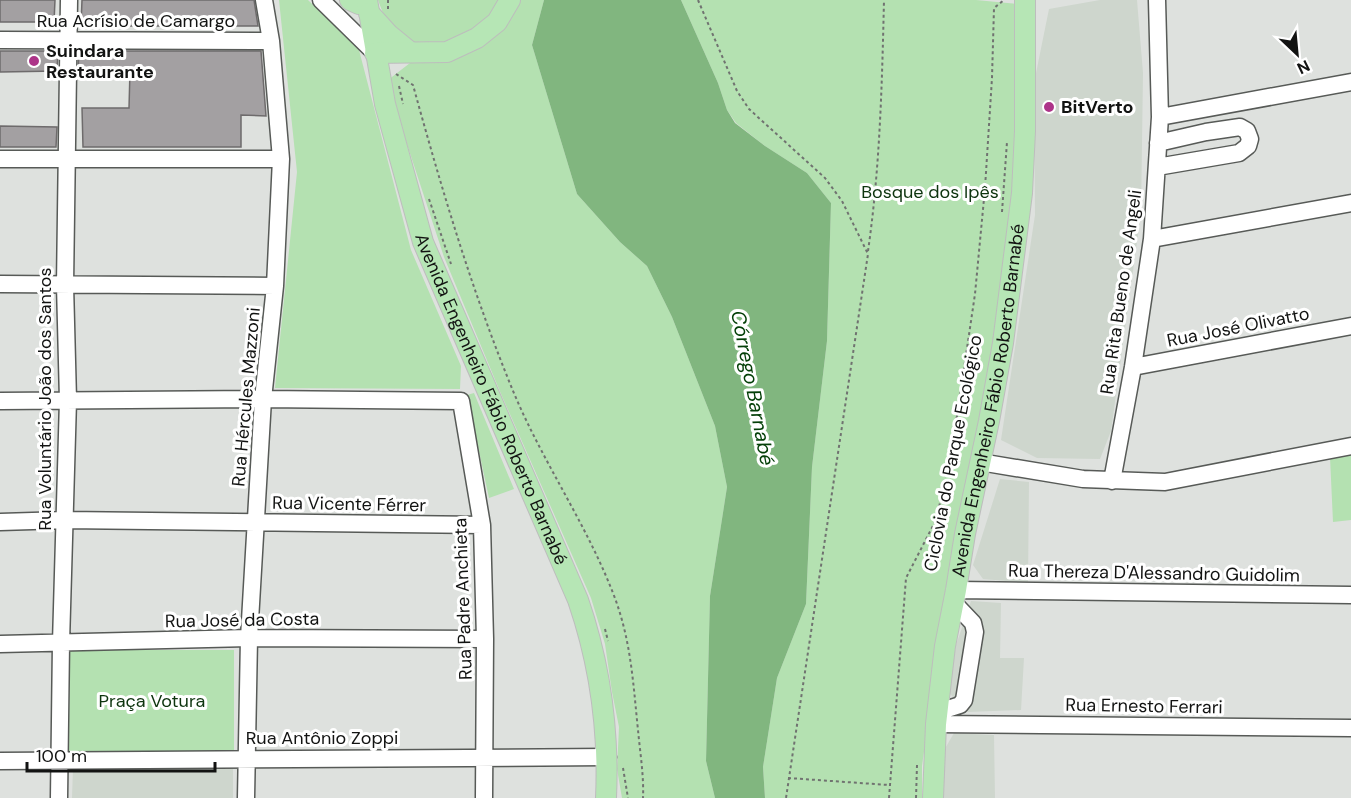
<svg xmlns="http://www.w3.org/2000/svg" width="1351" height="798" font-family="'DM Sans',sans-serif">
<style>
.built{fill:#ced6cd}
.green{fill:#b4e1b1}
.water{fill:#81b67f}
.building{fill:#a3a0a2;stroke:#6e6b6c;stroke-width:1.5}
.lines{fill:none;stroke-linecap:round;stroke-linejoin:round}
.minor-casing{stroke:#575a57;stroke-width:19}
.major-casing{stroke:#bdbdbd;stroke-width:22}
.path{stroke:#707270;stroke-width:2;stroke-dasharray:3 3;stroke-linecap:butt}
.minor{stroke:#fff;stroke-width:16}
.major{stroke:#b6e6b5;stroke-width:20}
.poi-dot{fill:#ad3489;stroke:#fff;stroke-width:2}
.labels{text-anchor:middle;stroke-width:6;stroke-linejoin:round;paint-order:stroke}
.street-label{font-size:18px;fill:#121312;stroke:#fff}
.poi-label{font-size:18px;font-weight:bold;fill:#121312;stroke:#fff;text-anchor:start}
.park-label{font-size:18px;fill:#0d340e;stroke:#fff}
.water-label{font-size:20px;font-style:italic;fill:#044008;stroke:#fff}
</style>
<rect width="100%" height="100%" fill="#dee1de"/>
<path class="built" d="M1100 0H1137L1143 73 1141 213 1111 431 1100 459 1037 458 1001 440 1035 215 1034 83 1049 9Z
M1000 479 1029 482 1028 583 983 579 973 565Z
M971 601 1001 603 1000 658H1024L1021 710 968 712 949 693 956 645Z
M954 733 994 735 995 798H943V752Z
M73 767 233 769V798H72Z"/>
<path class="green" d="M279 0H308L359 50 411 250 461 366 460 389 275 388 297 172Z
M378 0H500C487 33 429 59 399 35 387 27 383 13 378 0Z
M519 0H544L532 45 577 194 620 242 647 266 672 317 715 426 727 487 710 596 706 761 715 798H622L617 769 619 727 612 692 605 644 591 598 501 394 444 257 403 132 388 80 410 63 449 58Z
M681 0H976L1018 4 1014 175 997 345 946 593 922 766V798H765L763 767 777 678 806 604 812 467 827 341 831 203 807 173 765 146 736 123 727 110 718 83Z
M474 393 514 489 489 498 467 395Z
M1351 454V520L1333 522 1330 457Z
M70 650H234V751L69 752Z"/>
<path class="water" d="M544 0H681L718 83 727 110 735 123 765 146 807 173 831 203 827 341 812 467 806 604 777 678 763 767 765 798H715L706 761 710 596 727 487 715 426 672 317 647 266 620 242 577 194 532 45Z"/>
<path class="building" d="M0 0H55L54 22H0Z
M82 0H254L258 26H81Z
M0 51H58L57 71 0 72Z
M79 51H261L266 116 241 115V147H83L82 108H129L130 71H78Z
M0 126 57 127 56 147H0Z"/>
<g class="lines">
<g class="minor-casing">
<path id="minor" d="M321 0 375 53
M0 40 271 41
M1160 117 1351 82
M0 159H281
M1157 167 1239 153 1248 146 1250 139 1247 131 1240 127 1206 132 1158 143
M1152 239 1351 203
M0 284 275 286
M1133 367 1351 326
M0 401 263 399 461 401 482 525 485 639 484 798
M980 462 1083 479 1165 482 1351 446
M1112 481 1133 367 1152 239 1160 117 1157 0
M0 522 65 520 482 525
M956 590 1351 595
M0 644 249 638 485 639
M938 712 960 705 964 700 975 632 973 623 954 603
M936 724 1351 728
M0 761 608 757
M59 798 61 643 68 400 65 285 69 0
M246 798 249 638 263 399 275 286 281 159 271 41 264 0"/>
</g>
<g class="major-casing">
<g id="major">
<path d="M350 0 359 4 366 0"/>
<path id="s1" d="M367 0 385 104 423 242 578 600C600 664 609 731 606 798"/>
<path d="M369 13 388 34 410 52"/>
<path d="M375 53 447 52 477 38 497 22 510 0"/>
<path id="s2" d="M933 798 936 724 945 646 956 590 965 534 989 421 1003 343 1022 193 1025 131V0"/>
</g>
</g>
<path class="path" d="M698 0 737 91 749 109 825 178 842 201 868 254 786 798
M388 9V0
M396 74 413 85C441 187 471 288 511 386 540 458 585 521 613 593 631 639 633 682 638 730 640 752 644 776 643 798
M399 86 403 104
M429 199 451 264
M1002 212 1007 142
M868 251C880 168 882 84 884 0
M605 629 608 641
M623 768 628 798
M788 778 889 785
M889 798 906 578 937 518 957 416 975 294 985 188 992 78 994 8 1004 0
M916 798 917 765"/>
<use href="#minor" class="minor"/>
<use href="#major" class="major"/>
</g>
<g class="poi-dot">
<circle cx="34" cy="61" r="6"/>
<circle cx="1049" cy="107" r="6"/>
</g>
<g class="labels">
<g class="street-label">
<text x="136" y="27">Rua Acrísio de Camargo</text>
<text transform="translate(1121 292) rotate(-82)" y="6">Rua Rita Bueno de Angeli</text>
<text transform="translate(1238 327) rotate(-11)" y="6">Rua José Olivatto</text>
<text transform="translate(246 397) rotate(-85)" y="6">Rua Hércules Mazzoni</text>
<text transform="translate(45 399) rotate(-90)" y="6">Rua Voluntário João dos Santos</text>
<text dy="6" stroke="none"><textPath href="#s1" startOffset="420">Avenida Engenheiro Fábio Roberto Barnabé</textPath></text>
<text dy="6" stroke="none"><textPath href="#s2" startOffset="402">Avenida Engenheiro Fábio Roberto Barnabé</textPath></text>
<text transform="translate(953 453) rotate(-79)" y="6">Ciclovia do Parque Ecológico</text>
<text transform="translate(349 504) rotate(1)" y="6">Rua Vicente Férrer</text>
<text transform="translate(1154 573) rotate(1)" y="6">Rua Thereza D'Alessandro Guidolim</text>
<text transform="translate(463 599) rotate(-92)" y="6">Rua Padre Anchieta</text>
<text transform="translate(242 620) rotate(-1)" y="6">Rua José da Costa</text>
<text transform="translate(1144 706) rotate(1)" y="6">Rua Ernesto Ferrari</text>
<text x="322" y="744">Rua Antônio Zoppi</text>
</g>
<g class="poi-label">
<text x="46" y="57">Suindara<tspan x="46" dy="21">Restaurante</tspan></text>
<text x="1061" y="113">BitVerto</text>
</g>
<g class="park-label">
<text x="930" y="198">Bosque dos Ipês</text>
<text x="152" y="707">Praça Votura</text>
</g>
<g class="water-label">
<text transform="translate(753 388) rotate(79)" y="7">Córrego Barnabé</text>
</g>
</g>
<g transform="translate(1297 54) rotate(154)" stroke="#ffffff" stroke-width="4.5" paint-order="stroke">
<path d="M0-4.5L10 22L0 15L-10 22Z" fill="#121312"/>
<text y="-9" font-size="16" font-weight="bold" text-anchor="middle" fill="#121312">N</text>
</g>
<path d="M27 762v9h188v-9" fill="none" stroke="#121312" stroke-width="3"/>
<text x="36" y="762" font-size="18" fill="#121312" stroke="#ffffff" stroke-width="4.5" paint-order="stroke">100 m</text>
</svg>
